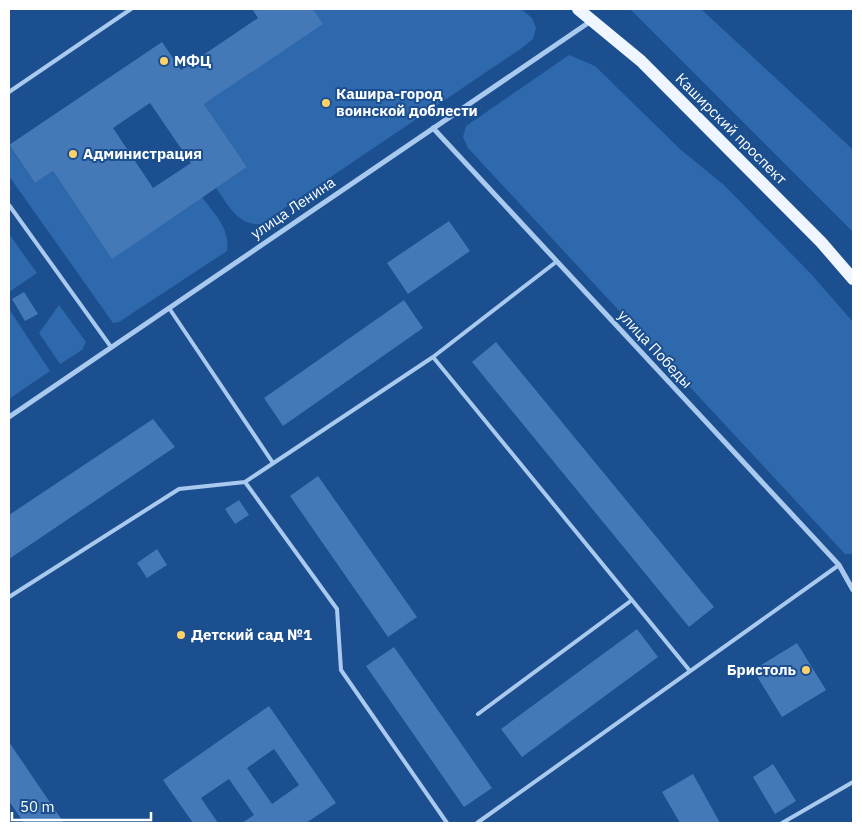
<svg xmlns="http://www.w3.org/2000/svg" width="862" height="832" font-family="'IBM Plex Sans',sans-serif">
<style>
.green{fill:#2e69ad}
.building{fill:#4478b7;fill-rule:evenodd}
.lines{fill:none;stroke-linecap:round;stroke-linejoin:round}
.service{stroke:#a9c9ee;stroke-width:4}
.minor{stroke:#a9c9ee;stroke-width:5}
.primary{stroke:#f0f6ff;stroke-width:12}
.poi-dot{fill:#ffd166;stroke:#1b4f8f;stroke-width:2}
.labels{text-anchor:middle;stroke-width:4;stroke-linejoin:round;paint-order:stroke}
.poi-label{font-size:15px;font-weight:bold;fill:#fff;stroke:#1b4f8f;text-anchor:start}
.street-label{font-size:15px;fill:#fff;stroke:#1b4f8f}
</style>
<rect width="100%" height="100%" fill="#1b4f8f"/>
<path class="green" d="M313 9H521L532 18 536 28 533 39 519 50 261 224C238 226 228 205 216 188L247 167 204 104 322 24Z
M630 9H701L849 146 853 150V232Z
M569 55 595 66 681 150 724 185 812 275 853 322V554H845L468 148 463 137 466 126Z
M9 146 35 183 53 171 112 258 202 197C215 215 230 228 227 251L119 322 113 323 9 176Z
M9 234 37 273 9 292Z
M59 305 86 342 82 350 60 364 39 333Z
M9 309 50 371 9 399Z"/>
<path class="building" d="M252 9H313L323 24 204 104 247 167 112 259 53 171 35 183 9 145 162 42 181 70 258 18ZM150 103 191 163 153 188 113 128Z
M449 221 470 251 408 294 387 263Z
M24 292 38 314 25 321 12 299Z
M404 300 423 328 283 426 264 398Z
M496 342 714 607 689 627 472 362Z
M153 419 175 447 9 559V515Z
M318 476 417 617 388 637 290 496Z
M239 500 249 515 235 524 225 509Z
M157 549 167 565 147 578 137 563Z
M637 629 658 657 522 757 501 729Z
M797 643 826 690 782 717 753 670Z
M394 647 492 788 464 807 366 666Z
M269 706 336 803 306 823H242L254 815 229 779 201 798 218 823H193L163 780ZM274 749 299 785 272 804 247 768Z
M9 742 64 823H24L9 801Z
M773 764 796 801 775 814 753 777Z
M693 774 720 823H680L662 792Z"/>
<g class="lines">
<path class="service" d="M9 92 131 9
M9 205 111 347
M169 308 273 463
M433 357 690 671
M245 482 337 609 341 670 447 823
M9 597 179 489 245 482 433 357 556 262
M478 714 632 600
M477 823 839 565
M782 823 853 782"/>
<path class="minor" d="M433 128 839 565 853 590
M9 417 591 21"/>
<path class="primary" d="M578 9 641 61 821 242 853 279"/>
</g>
<g class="poi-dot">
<circle cx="164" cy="61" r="5"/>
<circle cx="326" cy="103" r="5"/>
<circle cx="73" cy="154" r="5"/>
<circle cx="181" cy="635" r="5"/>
<circle cx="806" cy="670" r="5"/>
</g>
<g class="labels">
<g class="poi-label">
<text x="174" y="66">МФЦ</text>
<text x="336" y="99">Кашира-город<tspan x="336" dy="17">воинской доблести</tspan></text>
<text x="83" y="159">Администрация</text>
<text x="191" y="640">Детский сад №1</text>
<text x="796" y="675" text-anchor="end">Бристоль</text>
</g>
<g class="street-label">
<text transform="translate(731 129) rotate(45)" y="5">Каширский проспект</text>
<text transform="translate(293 208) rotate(-34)" y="5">улица Ленина</text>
<text transform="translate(655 349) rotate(47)" y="5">улица Победы</text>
</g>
</g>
<rect width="862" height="832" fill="none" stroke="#ffffff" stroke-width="20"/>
<path d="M12 812v8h139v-8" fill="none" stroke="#ffffff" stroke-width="2.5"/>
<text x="20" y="812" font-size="15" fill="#ffffff" stroke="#1b4f8f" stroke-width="4" paint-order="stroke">50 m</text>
</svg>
